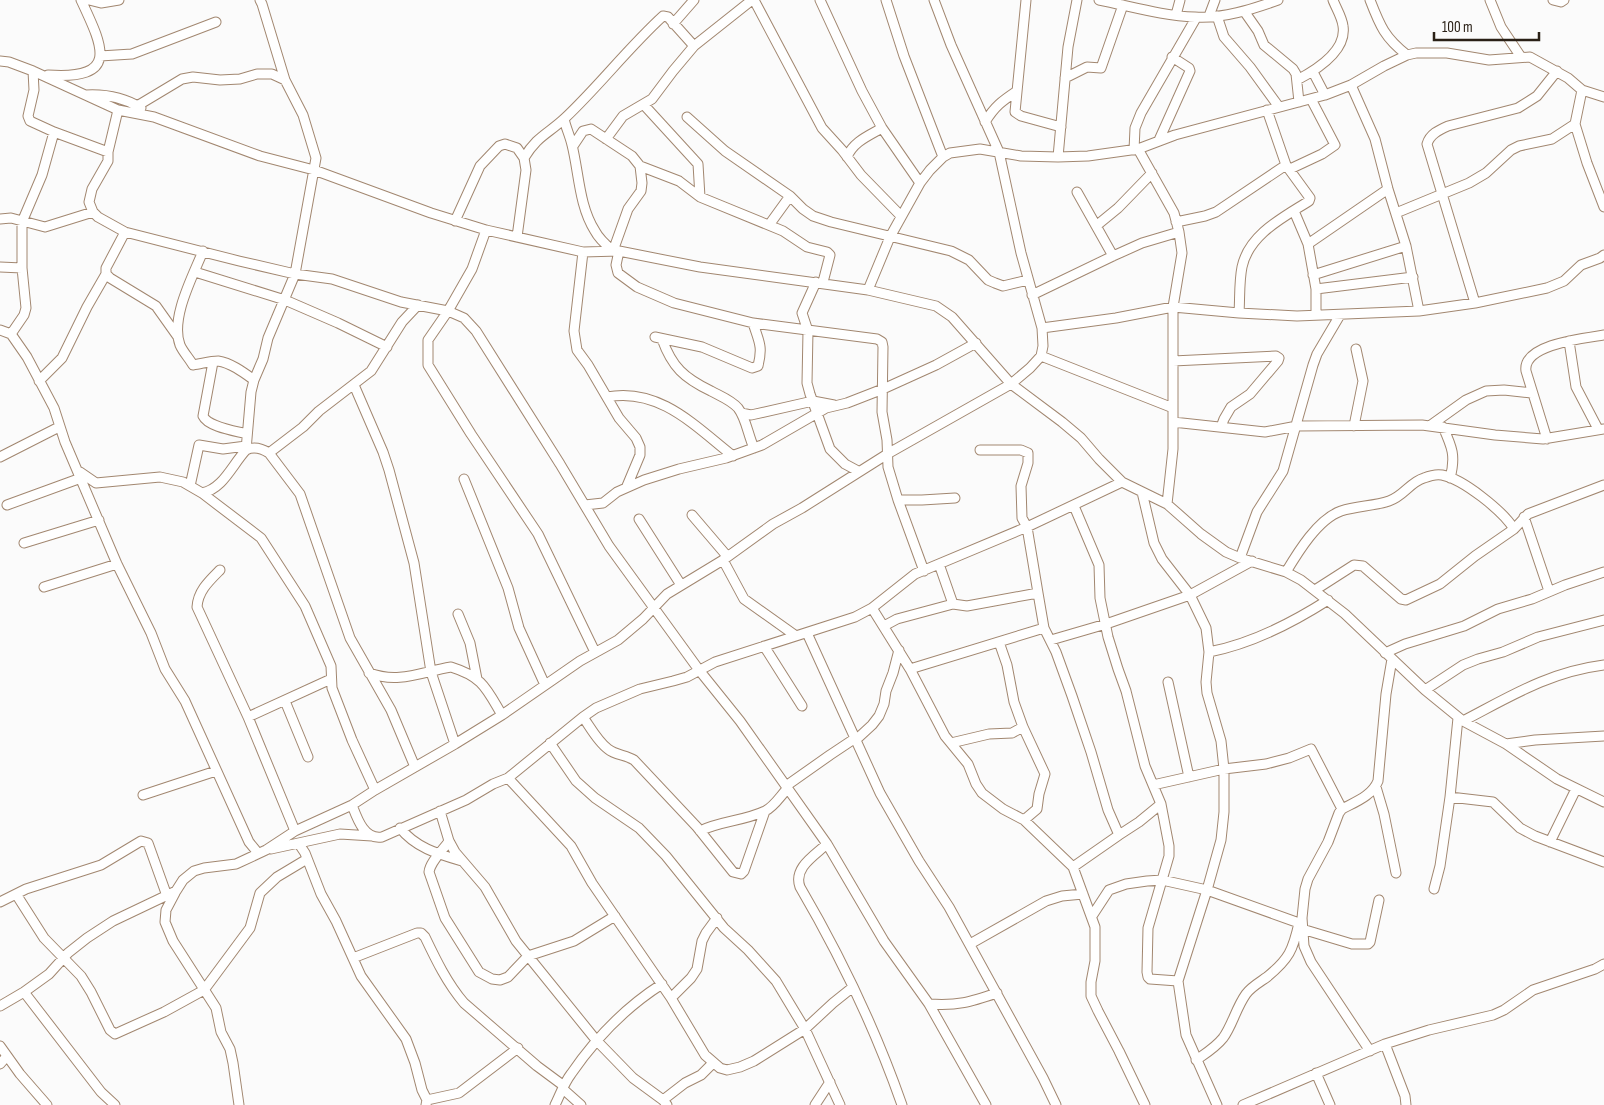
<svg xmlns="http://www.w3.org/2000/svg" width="1604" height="1105" font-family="'Sofia Sans Condensed',sans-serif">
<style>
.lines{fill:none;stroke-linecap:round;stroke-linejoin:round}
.minor-casing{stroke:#a28770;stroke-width:11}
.minor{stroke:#fff;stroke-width:9}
</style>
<rect width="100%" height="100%" fill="#fbfbfb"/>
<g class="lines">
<g class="minor-casing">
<path id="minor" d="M89 0 101 3 119 0
M754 0 822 128 842 150 861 175 901 216
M820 0 862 91 882 128 920 183
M886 0 904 56 943 157
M1026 0 1015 112 1021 116 1061 127
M1099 0C1130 6 1163 16 1195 17 1222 19 1253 9 1278 0
M1370 0C1380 26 1385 38 1407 55
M1490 0 1501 27 1521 57
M1553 0 1561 2 1564 0
M1244 11 1258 31 1264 45 1293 69 1296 74 1299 102
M1176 15 1180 0
M1209 16 1215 0
M1217 16 1224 37 1250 67 1279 107
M673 24 694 0
M100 56 132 54 216 22
M0 61 9 62 33 71 118 110 154 117 260 156 314 170 431 213 486 230 583 252 619 251 700 267 868 290 936 306 952 317 1011 384 1062 422 1081 438 1099 459 1122 482 1167 504 1201 534 1226 552 1240 558 1286 572 1301 580 1345 614 1425 690 1463 721 1506 744 1557 779 1604 802
M1313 72 1325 95
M48 75C120 80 103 47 81 0
M1065 78 1087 67 1101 68 1123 5
M1297 80C1316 70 1347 51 1343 26 1342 17 1336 8 1333 0
M1351 85 1375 139 1388 189 1406 246 1419 311
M1582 90 1575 124 1587 163 1604 207
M86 95C105 94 125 98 141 108
M644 105 698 164 700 197
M137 106 182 79 193 77 220 80 240 79 257 74H272L285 80
M118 110 108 152V161L92 189 89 202 93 212 98 217 125 232 239 261 295 274 332 279 401 302 448 311 464 318 476 331 560 464 609 546 699 670 740 721 827 844 884 941 929 1004 986 1105
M687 117 725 151 790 196 803 209 813 216 831 222 951 251 969 260 988 280 995 283 1003 286 1028 280
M564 119C566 128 570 136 572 145 579 173 579 206 595 231 599 239 606 245 613 251L628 209 641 191 642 183 640 166 632 156 591 129 583 131 573 146
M985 122C995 106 1002 101 1017 91
M54 132 108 152
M606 139 623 116 652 99 673 71 694 46 752 0
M1159 140 1190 71 1189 68 1172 57
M1138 149 1174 213 1179 232 1182 253 1173 307V449L1167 504
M1134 150 1135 128 1141 113 1196 18
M847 157C853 142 868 136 882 128
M1058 157 1068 47 1077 0
M524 158C537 136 548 134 565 118 599 86 628 48 663 16L668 17 694 46
M640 166 679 181 700 197 783 231 807 247 827 252 830 255 823 282
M1290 169 1322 154 1335 145 1311 99
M1077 192 1113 256
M1294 211 1308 244 1316 289V315
M1396 213 1469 183 1486 173 1511 150 1519 146 1552 139 1575 124
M0 219 11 218 45 227 93 212
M455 221 480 166 499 146 505 144 517 148 524 158 526 170 517 237
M1176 222 1205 216 1216 212 1286 165
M769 225 790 196
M1096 226 1118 208 1152 173
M486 230 472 269 448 311 428 340V365L471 434 538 534 595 652
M1308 244 1388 189
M203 251C193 276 170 318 180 345 183 352 189 358 193 365 201 364 210 361 218 361 231 363 243 372 254 380
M619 251 616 265 618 273 637 287 674 303 753 323 877 339 882 342 883 347 882 412 887 440 888 467 898 500 924 571
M583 252 574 331 577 350 588 365 619 418 636 438 640 447V455L627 486
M0 267 22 268
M195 272 285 300 338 323 387 347
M106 274 110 278 156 306 178 337
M1313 275 1406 246
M816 282 802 313 808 331 807 383 810 394 830 449 845 464 858 471
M1316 289 1413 277
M868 290 890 237 920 183 930 170 943 157 950 153 980 149 1021 156 1058 157 1088 156 1138 149 1175 135 1325 95 1351 85 1384 66 1407 55 1416 53H1447L1489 60 1530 57 1568 78 1582 90 1604 97
M1032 295 1113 256 1142 243 1179 232
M1475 303 1427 144C1430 134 1439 130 1448 126L1518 108 1537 96 1557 71
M1239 313C1240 298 1239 282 1242 267 1249 234 1284 217 1309 201L1310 198 1286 165 1267 110
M1042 328 1116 318 1173 307 1239 313 1297 316 1419 311 1475 303 1547 288 1564 281 1581 265 1600 258 1604 255
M0 330 11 334 27 357 54 408 65 442 117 564 151 633 165 669 185 701 249 842 258 853
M11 334 24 315 26 308 22 268V222L42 175 54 132 30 121 28 116 34 90 33 71
M655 337 702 347 752 368 758 366C763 346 759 342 753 323
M662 339C672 367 684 378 711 391 720 396 731 400 738 408 746 418 748 435 754 448
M1569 341 1576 387 1598 429
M1041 356 1173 408
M1173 361 1276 356 1279 358 1278 361 1250 394 1231 407 1224 419 1221 427
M213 362 203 416C208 427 236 431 247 434
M39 381 62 358 87 307 106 274V268L125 232
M354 385 383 452 389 470 414 563 431 672 455 744
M607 397C659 387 695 426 733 456
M741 413 751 415 813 401 834 405
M1173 422 1265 432 1297 426 1422 425 1495 435 1543 439 1604 429
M1431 425 1466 400 1486 391 1504 390 1532 393
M1354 426 1363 381 1356 349
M1443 427C1452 447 1456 456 1450 478
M1547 439 1526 371C1522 344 1586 338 1604 335
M246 450 251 392 254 380 263 359 268 338 295 274 316 158 303 115 285 80 262 4 260 0
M980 450H1021L1028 453V463L1021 486 1022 518 1027 527 1038 593
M269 453 300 494 350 638 391 710 415 767
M0 457 59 427
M80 472 96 483 160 477 183 482 202 493 261 538 305 606 331 666 332 688 352 740 375 790
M464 479 508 588 519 628 545 685
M190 486 199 445 223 449 246 446
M1142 492 1154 543 1162 559 1190 595 1206 628 1209 652 1206 682 1207 693 1221 741 1224 769V812L1221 840 1207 890 1178 981
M202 493C223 489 232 465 246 450 254 446 261 448 269 453L303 427 319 411 371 371 402 322 418 305
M898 500H922L955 498
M7 505 81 478
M585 505 603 503 617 492 644 480 679 469 726 458 762 445 826 408 847 403 883 389 936 365 976 343
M1074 506 1099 565 1100 598 1108 637 1118 669 1126 691 1145 766 1161 804 1169 846V856L1148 928 1147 972 1148 977 1150 979 1178 981 1186 1035 1217 1105
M692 515 727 556
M1524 517 1549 591
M639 519 681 585
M24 543 99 520
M1240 558 1257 512 1283 471 1313 365 1317 354 1340 315
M723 560 744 599 796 636
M939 564 953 604 967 606 1038 593 1044 628 1056 652 1072 696 1091 752 1108 810 1119 835 1073 867
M220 570C209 581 198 591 197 607L248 717 295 831
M1286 572C1298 552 1318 519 1341 511 1357 506 1374 506 1389 501 1404 496 1410 482 1424 478 1429 476 1437 474 1442 475 1463 479 1503 511 1514 529
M44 587 117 564
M1315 590 1354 565 1363 566 1401 599 1406 600 1440 584 1475 556 1514 529 1528 514 1604 485
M872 608 910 669 945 736 968 764 976 784 982 793 1003 809 1024 820 1073 867 1095 927V961L1091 982V996L1098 1011 1119 1051 1145 1105
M458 614 470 643 477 679
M884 626 897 619 953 604
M807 633 880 793 919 861 949 907 1043 1078 1056 1105
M1051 640 1106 624 1190 595 1252 561
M999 642 1007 665 1014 702 1023 727 1045 774 1039 794 1037 809 1024 820
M764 646 802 706
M1209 652C1251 644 1292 623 1328 600
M1385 653 1405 644 1464 626 1498 609 1532 599 1565 585 1604 572
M910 669 1044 628
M369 673C399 684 421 672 451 667 483 677 486 688 502 715
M1168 682 1189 777
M1425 690 1463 665 1478 659 1503 652 1538 637 1604 620
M285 701 308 757
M248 717 331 679
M583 717C590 727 598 742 608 749 615 755 626 755 634 760L697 827 733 872 741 874 744 871 765 811
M1458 718 1450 797 1493 802 1520 828 1535 836 1604 862
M1463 721C1511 696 1549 672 1604 665
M550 743 576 781 595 798 639 828 666 856 724 928 748 950 776 981 805 1029 840 1105
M951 743 989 734 1012 733 1023 727
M1506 744 1535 740 1604 736
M508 778 571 846 592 883 671 998 705 1055 720 1068 727 1070 740 1067 754 1061 805 1029 833 1003 853 987
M1153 785 1224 769 1266 764 1289 758 1311 749 1342 809
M786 786 830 755 854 739 859 737 872 725 879 716 884 704 886 691 893 673 899 650
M1376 787 1384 814 1396 873
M143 795 216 771
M352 805C357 818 364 840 382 837L466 800 493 784 508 778 583 717 596 708 640 689 673 681 687 677 715 662 855 617 872 608 915 574 1027 527 1122 482
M440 811 449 841 455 852 485 887 516 941 596 1040 633 1078 663 1100 667 1105
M400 828C416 848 438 854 462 861
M700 831C720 821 744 821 765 811 774 807 781 795 788 788
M1119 835 1139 822 1161 804
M449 841C443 850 430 862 429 872L445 918 479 972 492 979 500 980 508 977 528 956 574 941 615 916
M1550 842 1576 789
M299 844 305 853 321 894 336 921 361 976 406 1039 415 1063 422 1090 427 1100 426 1105
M827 844C814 856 793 868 800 887 841 957 875 1028 902 1105
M271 849 340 834 372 836
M1434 889 1440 866 1450 797
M175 893 166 910 165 922 173 941 216 1008 221 1032 230 1049 233 1063 239 1105
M16 894 44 938 81 976 91 992 110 1030 115 1034 164 1012 204 990 250 928 260 893 277 877 307 859
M0 902 26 889 101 865 141 841 148 843 167 896
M1092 916 1109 890 1126 884 1147 881 1162 880 1207 890 1299 923
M1302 929 1352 944H1368L1370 942 1379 900
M970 944 1046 901 1062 896 1083 894
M353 958 417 933H421L425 937C436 960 447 983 464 1003L537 1066 564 1086
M24 992 101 1092 115 1105
M671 998 691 978 697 969 702 941 706 933 717 918
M929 1004C958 1006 970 1002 997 993
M0 1006 24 992 49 974 68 953 87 938 113 921 176 891 183 880 194 871 204 868 236 864 266 850 295 831 352 805 375 790 455 744 502 715 580 661 618 640 643 619 667 594 723 560 773 524 802 508 889 453 1011 384 1030 368 1041 356 1043 346 1042 328 1021 253 999 152 951 45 934 0
M1385 1044 1405 1096 1406 1105
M0 1046 20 1074 47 1105
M1370 1051 1311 962 1304 946 1302 918 1305 889 1308 879 1328 842 1339 813 1342 809C1355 802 1372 796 1378 781L1386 694 1392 659
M1196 1060C1206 1053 1215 1048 1223 1038 1232 1026 1236 1008 1246 994 1251 987 1260 982 1267 977 1289 959 1293 950 1299 923
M0 1064 7 1056
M1316 1073 1330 1105
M563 1089 581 1105
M427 1100 459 1093 518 1048
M663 1100 685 1083 701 1075 713 1063
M555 1105C560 1095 564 1083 571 1074 595 1039 626 1007 662 984
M815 1105 830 1082
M1243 1105 1385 1044 1429 1030 1493 1015 1504 1010 1533 990 1595 969 1604 964"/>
</g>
<use href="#minor" class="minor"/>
</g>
<path d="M1434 32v8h105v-8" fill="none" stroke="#2a2016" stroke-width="2.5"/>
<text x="1442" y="32" font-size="15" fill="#2a2016" stroke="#fbfbfb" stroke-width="4" paint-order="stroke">100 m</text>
</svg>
